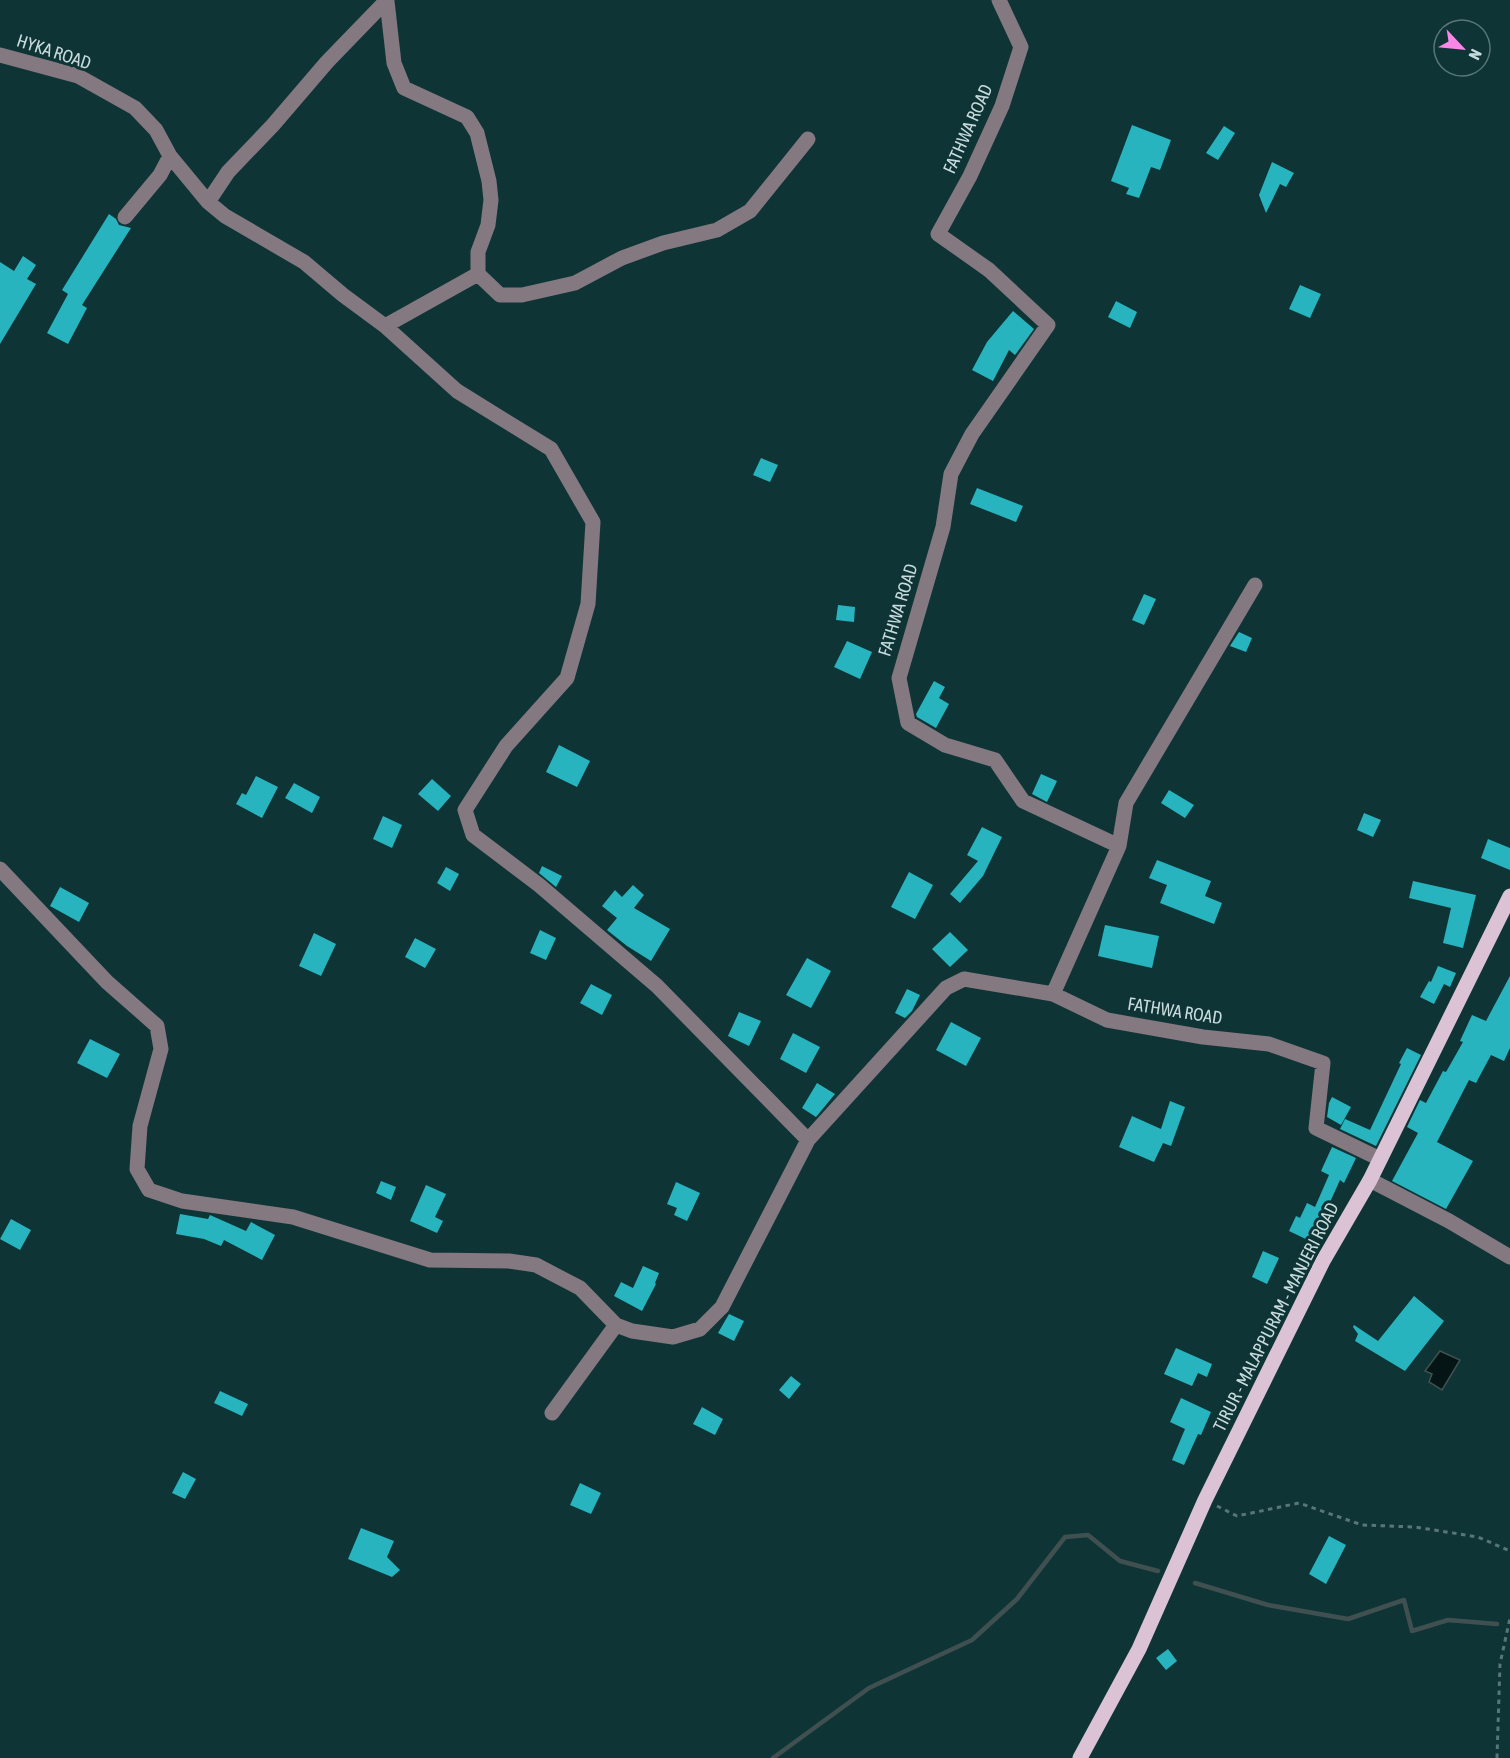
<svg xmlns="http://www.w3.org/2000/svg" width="1510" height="1758" font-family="'Asap Condensed',sans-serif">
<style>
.water{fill:#051516;stroke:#405051;stroke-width:1.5}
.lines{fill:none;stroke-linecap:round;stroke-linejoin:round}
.stream{stroke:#405051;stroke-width:4.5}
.building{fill:#27b4be}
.path{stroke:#587677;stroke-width:3;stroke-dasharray:4.5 4.5;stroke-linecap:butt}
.minor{stroke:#847881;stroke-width:15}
.major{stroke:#dbc3d5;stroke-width:15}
.labels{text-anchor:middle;stroke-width:6;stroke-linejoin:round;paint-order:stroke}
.street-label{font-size:18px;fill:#c8dbdc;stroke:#0f3436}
</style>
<rect width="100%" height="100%" fill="#0f3436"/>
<path class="water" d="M1440 1351 1460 1360 1442 1390 1429 1382 1432 1374 1425 1371Z"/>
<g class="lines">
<path class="stream" d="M1195 1583 1268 1605 1348 1619 1404 1600 1412 1631 1448 1620 1497 1624
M773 1758 869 1688 972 1640 1017 1599 1065 1537 1088 1535 1120 1561 1158 1571"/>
</g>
<path class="building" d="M1132 125 1171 140 1160 170 1151 167 1139 198 1126 194 1129 188 1111 181Z
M1224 126 1235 133 1218 160 1206 153Z
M1272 162 1294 173 1286 187 1280 184 1266 213 1259 195Z
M109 214 116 219 119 225 131 228 82 305 87 308 68 344 47 333 68 294 62 290Z
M23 256 36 265 27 279 36 284 0 344V262L14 271Z
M1300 285 1321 294 1310 318 1289 309Z
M1116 301 1137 312 1130 328 1108 317Z
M1013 311 1034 329 1015 355 1009 350 993 381 972 370 987 342Z
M761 458 778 465 770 482 753 475Z
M977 488 1023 506 1016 522 970 504Z
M1144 594 1156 599 1144 625 1132 620Z
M838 605 855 607 854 622 836 620Z
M1239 632 1252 638 1246 652 1230 646Z
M847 641 872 652 860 679 834 667Z
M934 681 945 687 939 698 949 704 936 728 917 717 916 714Z
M559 745 590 761 577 787 546 772Z
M1041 774 1057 781 1047 802 1032 794Z
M256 776 278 787 262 818 236 804 242 793 246 795Z
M432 779 451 796 438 811 418 794Z
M294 783 320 797 312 813 285 798Z
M1169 790 1194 805 1185 818 1161 803Z
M1364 813 1381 820 1373 837 1357 830Z
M383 816 402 825 392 848 373 839Z
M982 827 1002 837 983 876 960 903 950 894 978 861 967 855Z
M1488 839 1510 848V870L1481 858Z
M1157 860 1211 881 1205 896 1222 903 1214 924 1160 903 1167 885 1149 878Z
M542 866 562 876 556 887 539 873Z
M446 867 459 874 450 891 437 883Z
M909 872 933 885 915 919 891 907Z
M1413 881 1476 895 1463 948 1443 943 1451 908 1409 898Z
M633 885 644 895 634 908 670 929 651 961 627 946 607 930 617 918 602 906 615 890 622 897Z
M60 887 89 903 79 922 50 906Z
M1105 925 1159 936 1152 968 1098 956Z
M540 930 556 938 546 960 530 953Z
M950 932 968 950 950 967 932 949Z
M314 933 336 944 321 976 299 966Z
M415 938 436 949 425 968 405 957Z
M807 958 831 971 811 1008 786 995Z
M1438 966 1456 973 1450 987 1444 984 1434 1004 1420 997 1429 981 1431 982Z
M1510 976V1048L1504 1061 1491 1055 1476 1083 1469 1080 1437 1142 1473 1161 1446 1209 1392 1181 1418 1133 1407 1127 1420 1100 1426 1103 1443 1071 1446 1072 1463 1042 1460 1041 1472 1015 1486 1021Z
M591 984 612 995 602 1015 580 1003Z
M907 989 920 995 912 1011 905 1018 895 1013Z
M739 1012 761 1021 749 1046 728 1036Z
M951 1022 981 1038 966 1066 936 1050Z
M793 1033 820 1047 806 1073 780 1059Z
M90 1039 120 1054 107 1078 77 1063Z
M1407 1048 1421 1055 1376 1146 1340 1129 1345 1119 1370 1130 1401 1064 1399 1063Z
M817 1083 835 1094 816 1117 802 1108Z
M1332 1097 1351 1107 1341 1125 1327 1117 1329 1103Z
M1170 1101 1185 1107 1171 1146 1163 1143 1154 1162 1119 1147 1132 1116 1161 1129Z
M1332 1147 1356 1158 1344 1183 1340 1180 1312 1242 1289 1231 1296 1216 1300 1218 1307 1203 1315 1207 1329 1175 1321 1171Z
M381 1181 396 1187 391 1200 376 1193Z
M676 1182 700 1193 687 1221 674 1215 677 1208 667 1204Z
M426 1185 446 1194 435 1217 443 1221 437 1233 410 1221Z
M180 1214 208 1219 210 1215 246 1231 251 1222 275 1235 262 1260 224 1240 221 1246 204 1239 176 1234Z
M11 1219 31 1230 20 1250 0 1239Z
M1263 1251 1279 1258 1267 1284 1252 1277Z
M643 1266 659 1273 655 1283 656 1284 642 1311 614 1296 621 1282 633 1288Z
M1414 1296 1444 1321 1405 1371 1355 1341 1358 1334 1353 1327 1354 1325 1378 1341Z
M729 1314 744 1321 734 1341 718 1333Z
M1176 1348 1212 1364 1207 1377 1198 1373 1192 1386 1164 1374Z
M791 1376 801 1384 789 1399 779 1390Z
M220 1391 248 1404 242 1416 214 1403Z
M1181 1398 1211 1412 1201 1435 1198 1434 1184 1465 1172 1460 1185 1429 1170 1422Z
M702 1407 723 1419 715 1435 693 1424Z
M183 1472 196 1479 185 1499 172 1493Z
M580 1483 601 1493 591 1514 570 1505Z
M361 1528 394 1541 387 1557 400 1570 392 1577 348 1559Z
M1329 1536 1346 1545 1326 1584 1309 1574Z
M1168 1649 1177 1661 1166 1670 1156 1658Z"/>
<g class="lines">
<path class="path" d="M1217 1506 1237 1516 1299 1503 1362 1525 1415 1527 1478 1537 1510 1551
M1497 1758 1500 1664 1510 1618"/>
<path class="minor" d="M999 0 1021 47 1002 106 970 176 938 234 989 270 1048 325 972 434 951 474 943 527 899 678 908 723 945 745 995 760 1023 801 1119 846 1053 994 1107 1020 1203 1037 1269 1044 1323 1063 1316 1128 1380 1159
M387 1 394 63 404 88 467 117 477 133 489 181 491 200 488 225 478 252V274L500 295H522L575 283 622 258 663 243 717 230 750 211 808 139
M0 55 78 76 135 108 156 130 170 156 160 175 125 217
M170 156 208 202 228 172 273 125 327 62 387 0
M208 202 225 216 304 262 343 295 385 326 478 274
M385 326 457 391 551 449 593 522 588 604 567 678 506 746 465 810 473 835 539 885 657 986 808 1140
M1119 846 1126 803 1255 585
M0 869 107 982 157 1026 161 1049 140 1126 137 1169 149 1190 182 1201 293 1217 430 1260 509 1261 536 1265 580 1288 616 1325 632 1331 673 1337 700 1329 722 1307 808 1140 946 988 964 979 1053 994
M1370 1180 1449 1221 1510 1257
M552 1413 616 1325"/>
<path class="major" d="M1080 1758 1139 1649 1205 1500 1323 1261 1370 1180 1510 896"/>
</g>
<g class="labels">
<g class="street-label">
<text transform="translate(54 52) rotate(18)" y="6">HYKA ROAD</text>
<text transform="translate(968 129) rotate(-66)" y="6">FATHWA ROAD</text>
<text transform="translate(898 610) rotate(-73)" y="6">FATHWA ROAD</text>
<text transform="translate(1175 1011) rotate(9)" y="6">FATHWA ROAD</text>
<text transform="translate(1276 1317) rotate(-63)" y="6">TIRUR - MALAPPURAM - MANJERI ROAD</text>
</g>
</g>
<g transform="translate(1462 48) rotate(116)"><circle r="28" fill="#0f3436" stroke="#597778" stroke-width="1.5"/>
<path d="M0-4.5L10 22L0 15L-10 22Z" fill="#fa87e6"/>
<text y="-9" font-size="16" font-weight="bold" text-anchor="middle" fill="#c8dbdc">N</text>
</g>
</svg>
